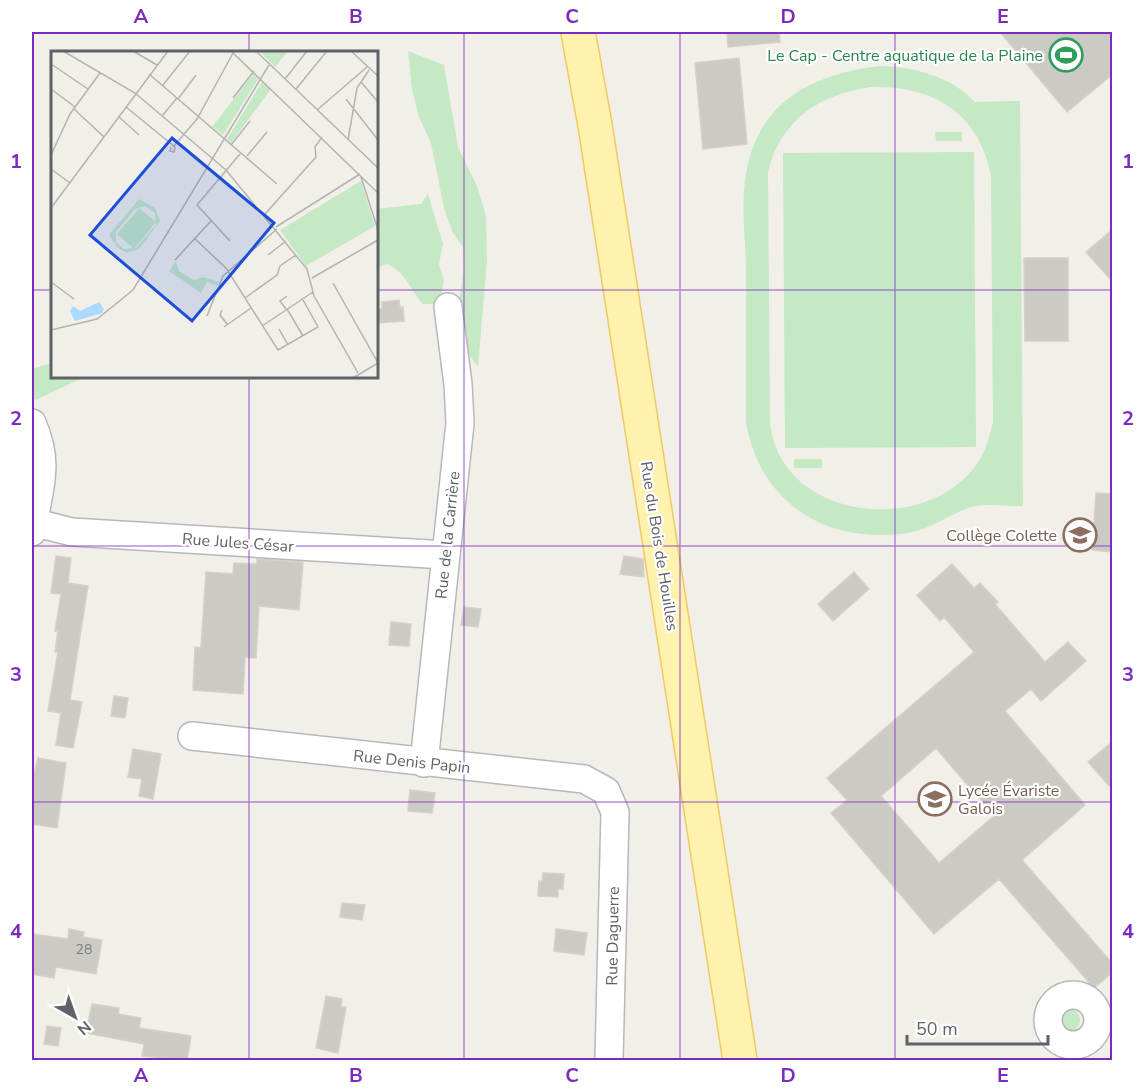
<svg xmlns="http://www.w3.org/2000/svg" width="1144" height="1092" font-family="'Nunito Sans',sans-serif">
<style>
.green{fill:#c5e8c5;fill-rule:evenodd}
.building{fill:#cccac5;stroke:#d6d1c6;stroke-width:1.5;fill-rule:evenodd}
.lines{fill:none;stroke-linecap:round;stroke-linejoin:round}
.minor-casing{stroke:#b5b8bc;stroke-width:30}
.major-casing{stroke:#f2c960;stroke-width:36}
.minor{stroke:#fff;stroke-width:27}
.major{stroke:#fff2af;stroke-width:33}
.grid{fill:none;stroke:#7b2cbf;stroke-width:1.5;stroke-opacity:0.55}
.labels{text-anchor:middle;stroke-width:4.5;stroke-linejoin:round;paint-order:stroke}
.number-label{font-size:14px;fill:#7a7d7f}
.leisure-label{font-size:16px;fill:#27864d;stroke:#fff;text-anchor:end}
.street-label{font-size:16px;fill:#5f6368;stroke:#fff}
.education-label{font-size:16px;fill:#785e54;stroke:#fff;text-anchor:end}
.inset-road{fill:none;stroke:#b3b3b1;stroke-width:1.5}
.view{fill:#1d4ed8;fill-opacity:0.15;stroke:#1d4ed8;stroke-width:3}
.inset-edge{fill:none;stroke:#5f6368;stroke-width:3}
.neatline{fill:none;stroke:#7b2cbf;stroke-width:2}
.grid-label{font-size:20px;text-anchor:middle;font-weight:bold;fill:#7b2cbf}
</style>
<rect width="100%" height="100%" fill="#f1efe8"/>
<path class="green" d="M408 51 444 65 458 147 477 186 486 216 487 260 478 367 462 344 459 304 464 267 463 247 453 233 444 208 431 143 419 117 412 90Z
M880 66C915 67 950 76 975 102L1020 101 1023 506C1007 507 982 502 968 508 947 516 931 529 908 533 827 545 760 504 746 422 746 370 746 318 746 266 745 237 741 203 746 174 758 101 813 74 880 66ZM870 87C933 85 978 112 991 175L993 421C989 441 983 459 969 474 911 536 780 515 770 423L768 172C781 119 819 95 870 87Z
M935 132H962V141H936Z
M974 152 976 447 785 448 783 153Z
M428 194 443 244 439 264 444 281 439 304H423C408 287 408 274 387 264L379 267 377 265 376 209 421 204Z
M52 363V376L84 377 36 400 32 397V369Z
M794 459H822V468H794Z
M1058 1020a11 11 0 1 1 22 0a11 11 0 1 1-22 0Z"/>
<path class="building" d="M727 32H779L780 42 728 47Z
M1000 32H1113V74L1067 112Z
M739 58 747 144 703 149 695 63Z
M1113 229V282L1086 252Z
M1024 258H1068V341H1025Z
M399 300 400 307H403L404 321 376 323V309H382V302Z
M1096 493 1113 494V552L1092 550Z
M56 556 71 558 68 583 88 586 70 700 82 702 73 748 56 745 61 713 48 711 58 652H55L58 631H55L61 594 51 593Z
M624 556 643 559 644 577 620 574Z
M257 559 303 562 299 610 259 606 256 658 245 657 243 694 193 690 195 647 201 648 206 572 233 574 234 563 257 564Z
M952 564 974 588 980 583 998 602 995 604 1045 662 1068 642 1086 661 1041 701 1031 689 1005 711 1085 805 1022 860 1113 964V972L1094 988 999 879 934 934 831 813 847 800 827 778 974 652 944 617 940 621 917 595ZM936 748 994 816 939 863 881 796Z
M854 572 869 589 833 621 818 604Z
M464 607 481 609 478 627 461 625Z
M391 622 411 624 409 646 389 645Z
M114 696 128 698 125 718 111 716Z
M1113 741V790L1088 762Z
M133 749 161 754 153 799 139 796 142 779 128 777Z
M38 758 66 763 57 828 32 824V780Z
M410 790 435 793 432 813 408 811Z
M543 873 564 874 563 889H558V897L538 896 539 881 542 882Z
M342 903 365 905 362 920 340 917Z
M69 929 84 932 83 937 102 940 96 974 56 967 54 978 32 974V934L68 939Z
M556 929 587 933 584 955 554 951Z
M326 996 342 999 341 1007H346L338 1053 316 1048Z
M92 1004 119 1008 118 1014 141 1018 139 1028 191 1036 187 1060 142 1056 144 1044 86 1033Z
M47 1026 61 1028 58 1046 44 1044Z"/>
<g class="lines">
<g class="minor-casing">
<path id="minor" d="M32 423C51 466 38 489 32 532
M32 522 72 532 445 555
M192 736 584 779 606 791 615 812 609 1060
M424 763 460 423 458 384 448 307
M1048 1020a25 25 0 1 1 50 0a25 25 0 1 1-50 0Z"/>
</g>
<g class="major-casing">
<path id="major" d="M578 32 595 125 740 1060"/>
</g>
<use href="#minor" class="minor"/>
<use href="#major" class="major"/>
</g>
<path class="grid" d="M249 32V52M464 32V1060M680 32V1060M895 32V1060M32 290H52M376 290H1112M249 376V1060M32 546H1112M32 802H1112"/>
<defs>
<g id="stadium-ring" transform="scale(1.725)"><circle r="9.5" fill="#fff" stroke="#2e9e5b" stroke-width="1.5"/><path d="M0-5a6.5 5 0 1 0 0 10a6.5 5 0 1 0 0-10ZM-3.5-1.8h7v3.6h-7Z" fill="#2e9e5b"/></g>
<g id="school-ring" transform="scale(1.725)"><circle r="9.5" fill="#fff" stroke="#8d6e63" stroke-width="1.5"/><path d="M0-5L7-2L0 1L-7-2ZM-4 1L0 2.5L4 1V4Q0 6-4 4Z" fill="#8d6e63"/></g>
</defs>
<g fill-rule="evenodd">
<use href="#stadium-ring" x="1066" y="55"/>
<use href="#school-ring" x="1080" y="535"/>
<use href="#school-ring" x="935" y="799"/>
</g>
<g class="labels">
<g class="number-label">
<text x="84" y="954">28</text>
</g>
<g class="leisure-label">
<text x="1043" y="61">Le Cap - Centre aquatique de la Plaine</text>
</g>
<g class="street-label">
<text transform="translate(447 535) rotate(-84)" y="6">Rue de la Carrière</text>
<text transform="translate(238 542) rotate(4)" y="6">Rue Jules César</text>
<text transform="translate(660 546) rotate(81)" y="6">Rue du Bois de Houilles</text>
<text transform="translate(412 761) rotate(6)" y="6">Rue Denis Papin</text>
<text transform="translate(612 936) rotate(-89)" y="6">Rue Daguerre</text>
</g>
<g class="education-label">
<text x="1057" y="541">Collège Colette</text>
<text x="958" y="796" text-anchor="start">Lycée Évariste<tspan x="958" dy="18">Galois</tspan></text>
</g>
</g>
<g transform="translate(51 51)">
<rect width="327" height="327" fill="#f1efe8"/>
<path d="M209 0H237L224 16ZM203 22 207 28 172 84 161 76ZM211 31 220 38 180 92 176 88ZM310 130 324 175 255 215 229 179ZM88 148 104 157 109 170 88 198 76 202 67 197 58 184ZM94 155 104 162 105 174 85 197 73 198 65 191V181L84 158ZM88 157 105 171 83 198 66 183ZM125 210 128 220 143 229 152 226 168 231 167 235 156 231 150 242 118 220Z" fill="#c5e8c5" fill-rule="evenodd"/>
<path d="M48 251 53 258 51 262 24 270 19 260 22 255 29 260Z" fill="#aadaff"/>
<path class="inset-road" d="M12 0 84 42 175 119 256 218 263 245 307 322M82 0 106 14M180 0 327 142M205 0 327 117M300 0 327 25M0 13 37 38M98 23 226 133M234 28 256 0M310 31 327 51M112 34 139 0M0 38 24 56M245 38 276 0M182 47 203 20M127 48 145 24M295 48 327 89M75 56 124 96 123 101 119 100 120 96M23 58 53 86M266 59 316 16M111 65 126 47M68 66 88 84M297 89 306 37 318 19M180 94 199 70M122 96 146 68 182 2M0 104 19 63 49 22M196 105 216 81M0 118 19 132M310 126 327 179M0 157 117 0M214 163 265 106 264 96 271 86M225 176 309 123M143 187 175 217 227 299 267 276 251 247M179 190 146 154 189 103M217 204 235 190M124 209 160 170M261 227 327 189M0 231 23 248M282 232 327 312M194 247 226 224 229 215 245 204M235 258 229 250 236 245M236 258 252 285M171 259 169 264 177 274M156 265 172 225 226 178M211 275 262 241M173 276 200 257M228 278 237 294M0 279 46 268 82 239 218 14M302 327 327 312"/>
<path class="view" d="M121 87 223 172 141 270 39 184Z"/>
<rect width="327" height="327" class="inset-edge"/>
</g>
<rect width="1144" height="1092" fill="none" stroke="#ffffff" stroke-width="66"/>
<g transform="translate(75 1017) rotate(140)" stroke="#ffffff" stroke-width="4.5" paint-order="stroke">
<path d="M0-4.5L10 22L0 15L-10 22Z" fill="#5f6368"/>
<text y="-9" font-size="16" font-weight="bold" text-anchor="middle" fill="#5f6368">N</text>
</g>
<path d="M907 1035v9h141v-9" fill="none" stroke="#5f6368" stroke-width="3"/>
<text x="916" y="1035" font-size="18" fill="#5f6368" stroke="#ffffff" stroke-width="4.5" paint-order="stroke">50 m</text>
<rect x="33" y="33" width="1078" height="1026" class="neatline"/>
<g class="grid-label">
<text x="141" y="23">A</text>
<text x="356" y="23">B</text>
<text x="572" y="23">C</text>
<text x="788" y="23">D</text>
<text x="1003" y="23">E</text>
<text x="16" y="168">1</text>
<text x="1128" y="168">1</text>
<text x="16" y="425">2</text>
<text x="1128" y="425">2</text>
<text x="16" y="681">3</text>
<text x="1128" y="681">3</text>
<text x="16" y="938">4</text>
<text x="1128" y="938">4</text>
<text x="141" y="1082">A</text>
<text x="356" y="1082">B</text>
<text x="572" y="1082">C</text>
<text x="788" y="1082">D</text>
<text x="1003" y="1082">E</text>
</g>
</svg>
